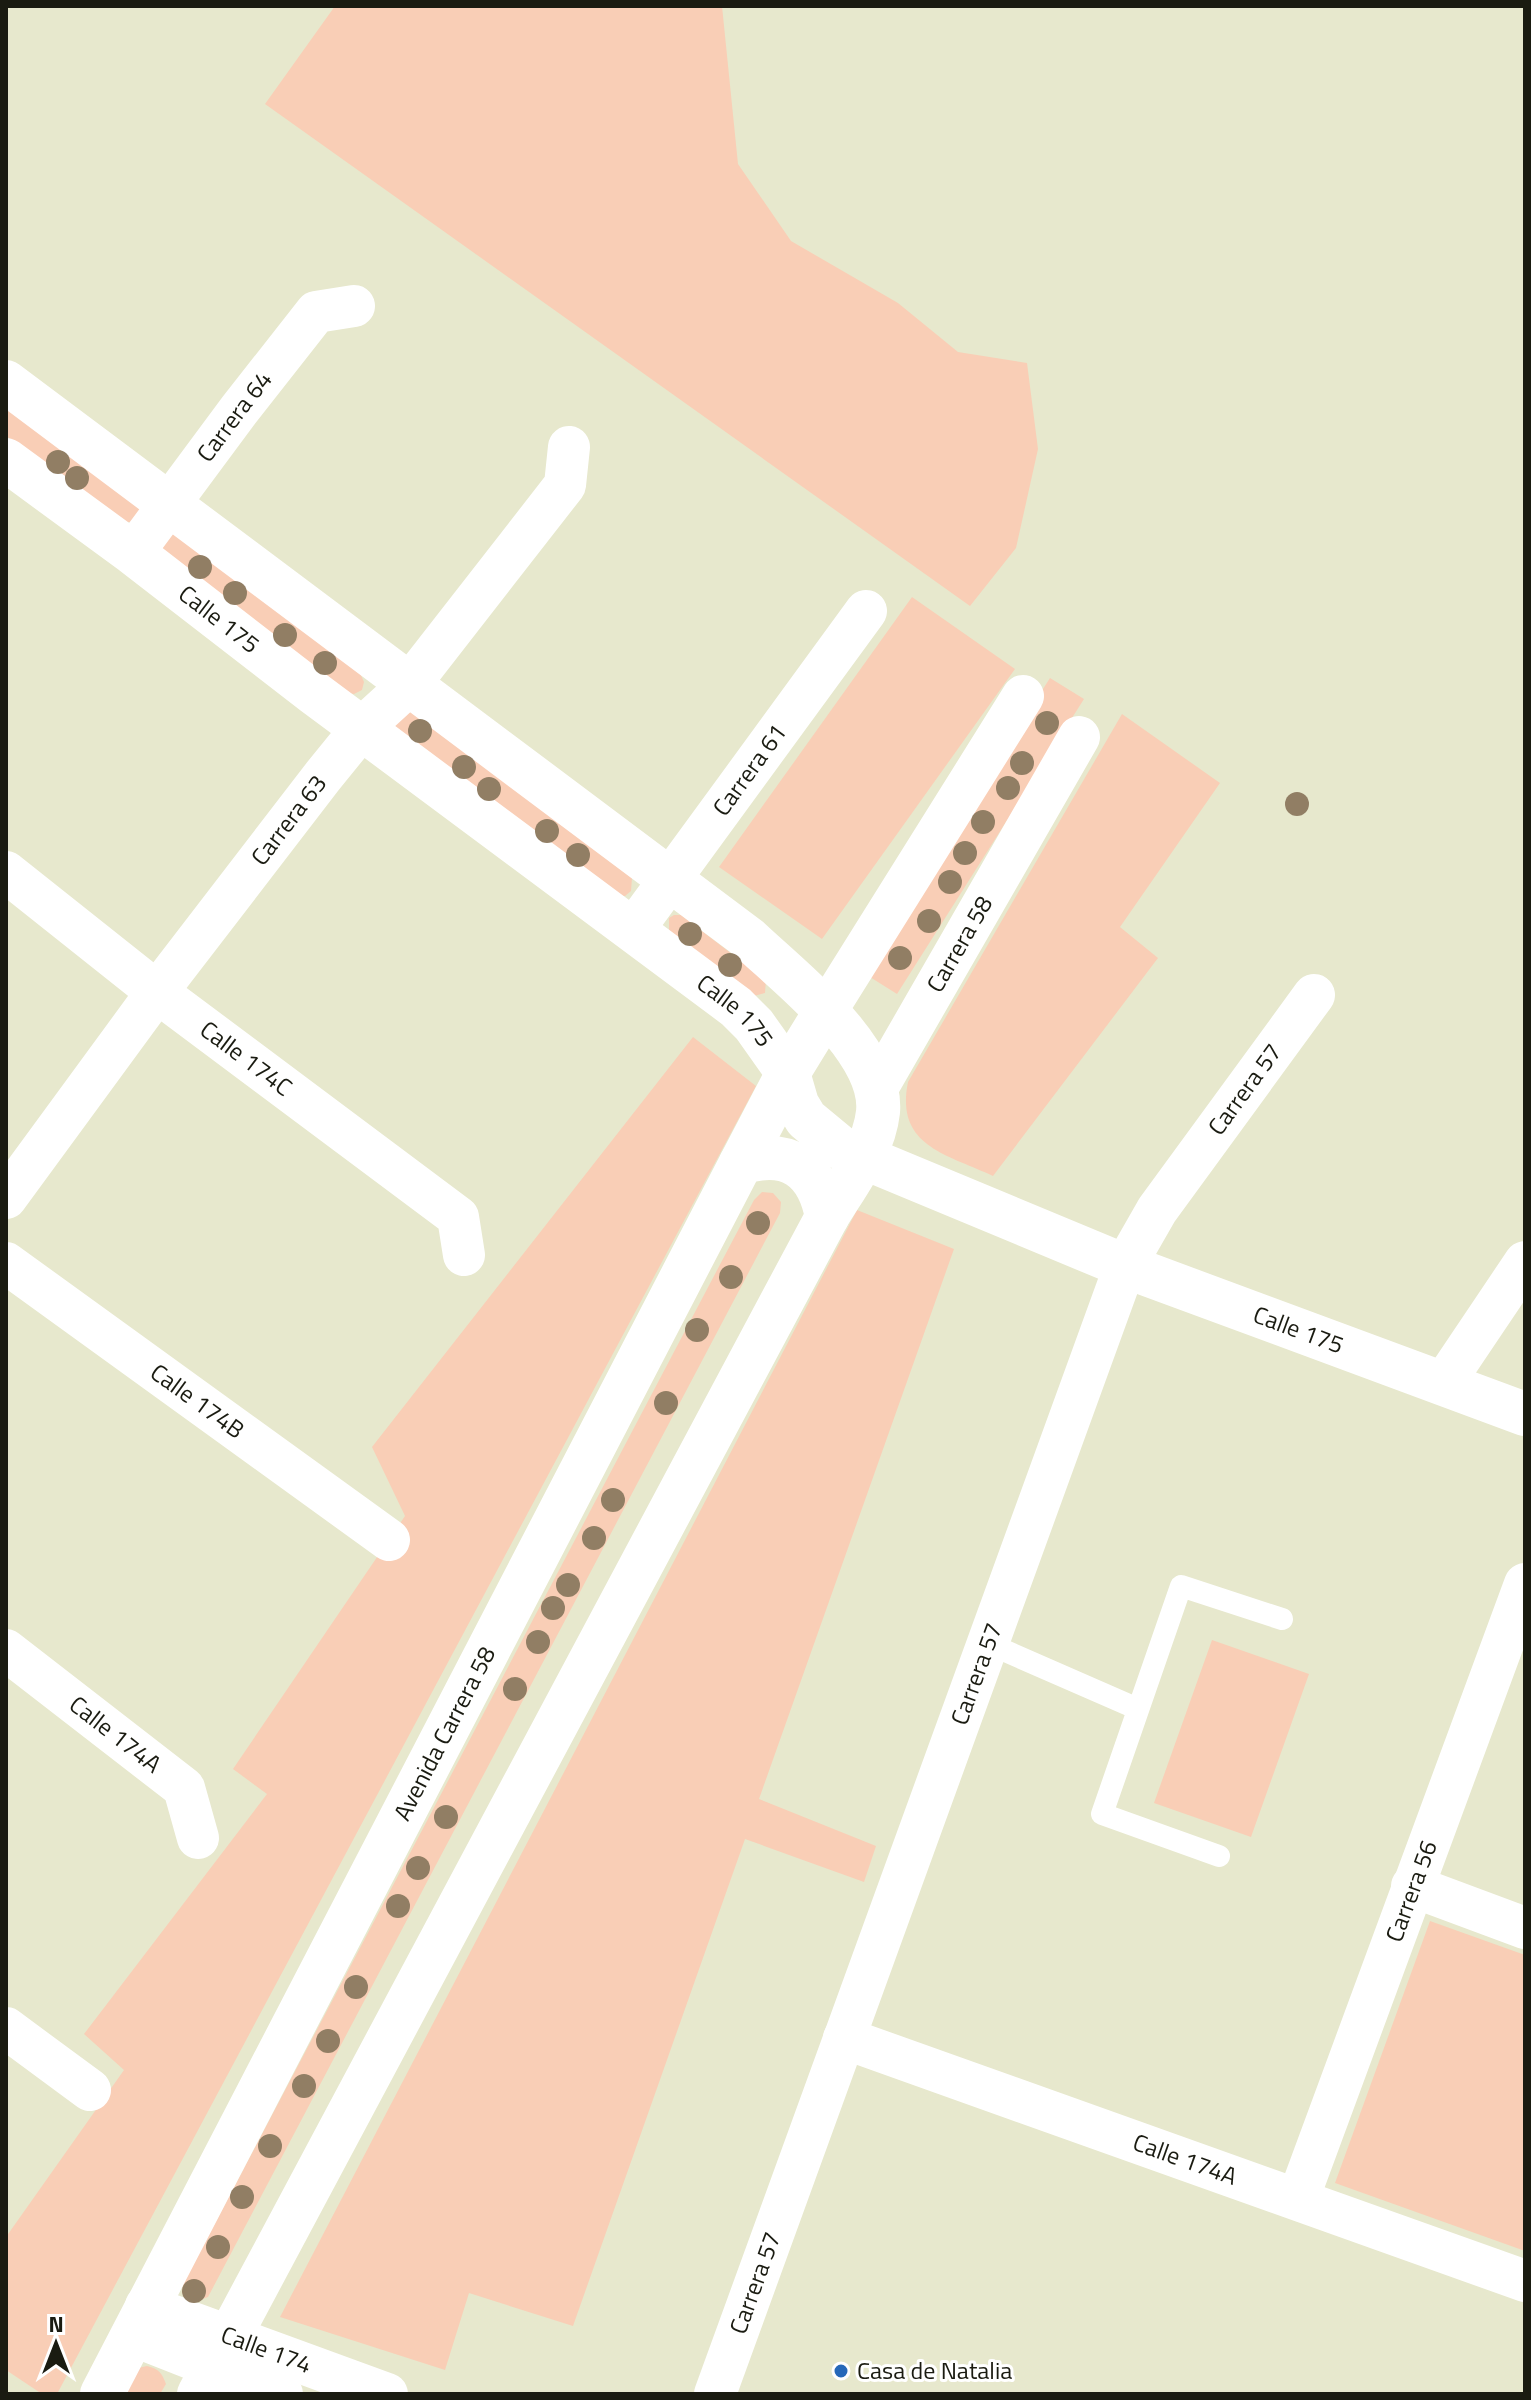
<svg xmlns="http://www.w3.org/2000/svg" width="1531" height="2400" font-family="'Titillium Web',sans-serif">
<style>
.green{fill:#f9ceb6}
.lines{fill:none;stroke-linecap:round;stroke-linejoin:round}
.lane{stroke:#fff;stroke-width:22}
.street{stroke:#fff;stroke-width:42}
.secondary{stroke:#fff;stroke-width:44}
.tree{fill:#917e64}
.poi-dot{fill:#2668b9;stroke:#fff;stroke-width:3}
.labels{text-anchor:middle;stroke-width:6;stroke-linejoin:round;paint-order:stroke}
.street-label{font-size:24px;fill:#1a1b11;stroke:#fff}
.poi-label{font-size:24px;fill:#1a1b11;stroke:#fff;text-anchor:start}
</style>
<rect width="100%" height="100%" fill="#e7e8cd"/>
<path class="green" d="M335 6H722L738 164 791 241 898 303 958 352 1027 363 1038 449 1016 548 970 606 265 104Z
M6 408 136 504 140 511 131 522H123L6 436Z
M175 531 360 673 364 682 362 690 354 694 346 693 161 549Z
M912 597 1015 669 822 939 719 867Z
M1050 678 1084 699 897 994 862 972Z
M409 710 632 878 631 891 625 896H618L395 728 394 721Z
M1122 714 1220 783 1120 927 1158 958 993 1176C946 1154 895 1146 908 1082Z
M674 915H681L766 980 765 993 754 996 669 931V918Z
M693 1037 756 1086 57 2394H42L6 2370V2237L124 2070 84 2034 267 1794 233 1769 405 1516 372 1447Z
M762 1192 773 1193 781 1202 780 1213 208 2297 197 2301 188 2299 182 2293 183 2284 754 1200Z
M857 1210 954 1249 759 1799 876 1846 864 1882 745 1839 573 2326 469 2293 445 2370 280 2317Z
M1212 1640 1309 1674 1251 1837 1154 1803Z
M1430 1921 1525 1955V2251L1335 2183Z
M147 2366C159 2369 162 2373 166 2384L160 2394H124L138 2368Z"/>
<g class="lines">
<path class="lane" d="M987 1643 1138 1709
M1219 1856 1102 1814 1181 1586 1282 1619"/>
<g class="street">
<path id="s1" d="M133 553 239 410 316 312 354 306"/>
<path id="s2" d="M6 872 157 992 458 1217 464 1255"/>
<path id="s3" d="M633 930 866 611"/>
<path d="M826 1011 1023 696"/>
<path id="s4" d="M876 1090 1079 737"/>
<path id="s5" d="M6 1198 157 992 323 776 362 728 410 684 565 485 569 447"/>
<path id="s6" d="M6 1263 389 1540"/>
<path d="M1443 1384 1525 1262"/>
<path id="s7" d="M6 1650 184 1788 198 1838"/>
<path d="M1412 1886 1525 1928"/>
<path d="M6 2028 90 2090"/>
<path id="s8" d="M844 2038 1525 2281"/>
<path id="s9" d="M1298 2199 1525 1584"/>
<path id="s10" d="M146 2306 387 2394"/>
<path d="M132 2335 282 2394"/>
<path id="s11" d="M715 2394 1125 1266 1157 1210 1314 995"/>
</g>
<g class="secondary">
<path d="M6 382 748 938C789 977 884 1050 878 1112 874 1150 846 1185 827 1217L199 2394"/>
<path id="s12" d="M6 460 133 553 314 693 736 1007 754 1025 788 1073 797 1104 806 1119 841 1148 1125 1266 1525 1414"/>
<path d="M741 1163C788 1148 818 1168 827 1217"/>
<path id="s13" d="M102 2394 741 1163 788 1073 826 1011"/>
</g>
</g>
<g class="tree">
<circle cx="58" cy="462" r="12"/>
<circle cx="77" cy="478" r="12"/>
<circle cx="200" cy="567" r="12"/>
<circle cx="235" cy="593" r="12"/>
<circle cx="285" cy="635" r="12"/>
<circle cx="325" cy="663" r="12"/>
<circle cx="1047" cy="723" r="12"/>
<circle cx="420" cy="731" r="12"/>
<circle cx="1022" cy="763" r="12"/>
<circle cx="464" cy="767" r="12"/>
<circle cx="1008" cy="788" r="12"/>
<circle cx="489" cy="789" r="12"/>
<circle cx="1297" cy="804" r="12"/>
<circle cx="983" cy="822" r="12"/>
<circle cx="547" cy="831" r="12"/>
<circle cx="965" cy="853" r="12"/>
<circle cx="578" cy="855" r="12"/>
<circle cx="950" cy="882" r="12"/>
<circle cx="929" cy="921" r="12"/>
<circle cx="690" cy="934" r="12"/>
<circle cx="900" cy="958" r="12"/>
<circle cx="730" cy="965" r="12"/>
<circle cx="758" cy="1223" r="12"/>
<circle cx="731" cy="1277" r="12"/>
<circle cx="697" cy="1330" r="12"/>
<circle cx="666" cy="1403" r="12"/>
<circle cx="613" cy="1500" r="12"/>
<circle cx="594" cy="1538" r="12"/>
<circle cx="568" cy="1585" r="12"/>
<circle cx="553" cy="1608" r="12"/>
<circle cx="538" cy="1642" r="12"/>
<circle cx="515" cy="1689" r="12"/>
<circle cx="446" cy="1817" r="12"/>
<circle cx="418" cy="1868" r="12"/>
<circle cx="398" cy="1906" r="12"/>
<circle cx="356" cy="1987" r="12"/>
<circle cx="328" cy="2041" r="12"/>
<circle cx="304" cy="2086" r="12"/>
<circle cx="270" cy="2146" r="12"/>
<circle cx="242" cy="2197" r="12"/>
<circle cx="218" cy="2247" r="12"/>
<circle cx="194" cy="2291" r="12"/>
</g>
<circle class="poi-dot" cx="841" cy="2371" r="8"/>
<g class="labels">
<g class="street-label">
<text dy="8" stroke="none"><textPath href="#s1" startOffset="170">Carrera 64</textPath></text>
<text dy="8" stroke="none"><textPath href="#s12" startOffset="266">Calle 175</textPath></text>
<text dy="8" stroke="none"><textPath href="#s3" startOffset="198">Carrera 61</textPath></text>
<text dy="8" stroke="none"><textPath href="#s5" startOffset="472">Carrera 63</textPath></text>
<text dy="8" stroke="none"><textPath href="#s4" startOffset="168">Carrera 58</textPath></text>
<text dy="8" stroke="none"><textPath href="#s12" startOffset="914">Calle 175</textPath></text>
<text dy="8" stroke="none"><textPath href="#s2" startOffset="304">Calle 174C</textPath></text>
<text dy="8" stroke="none"><textPath href="#s11" startOffset="1414">Carrera 57</textPath></text>
<text dy="8" stroke="none"><textPath href="#s12" startOffset="1584">Calle 175</textPath></text>
<text dy="8" stroke="none"><textPath href="#s6" startOffset="236">Calle 174B</textPath></text>
<text dy="8" stroke="none"><textPath href="#s11" startOffset="766">Carrera 57</textPath></text>
<text dy="8" stroke="none"><textPath href="#s13" startOffset="744">Avenida Carrera 58</textPath></text>
<text dy="8" stroke="none"><textPath href="#s7" startOffset="138">Calle 174A</textPath></text>
<text dy="8" stroke="none"><textPath href="#s9" startOffset="328">Carrera 56</textPath></text>
<text dy="8" stroke="none"><textPath href="#s8" startOffset="362">Calle 174A</textPath></text>
<text dy="8" stroke="none"><textPath href="#s11" startOffset="118">Carrera 57</textPath></text>
<text dy="8" stroke="none"><textPath href="#s10" startOffset="128">Calle 174</textPath></text>
</g>
<g class="poi-label">
<text x="857" y="2379">Casa de Natalia</text>
</g>
</g>
<rect width="1531" height="2400" fill="none" stroke="#1a1b11" stroke-width="16"/>
<g transform="translate(56 2344)" stroke="#ffffff" stroke-width="6" paint-order="stroke">
<path d="M0-6L14 30L0 20L-14 30Z" fill="#1a1b11"/>
<text y="-12" font-size="22" font-weight="bold" text-anchor="middle" fill="#1a1b11">N</text>
</g>
</svg>
